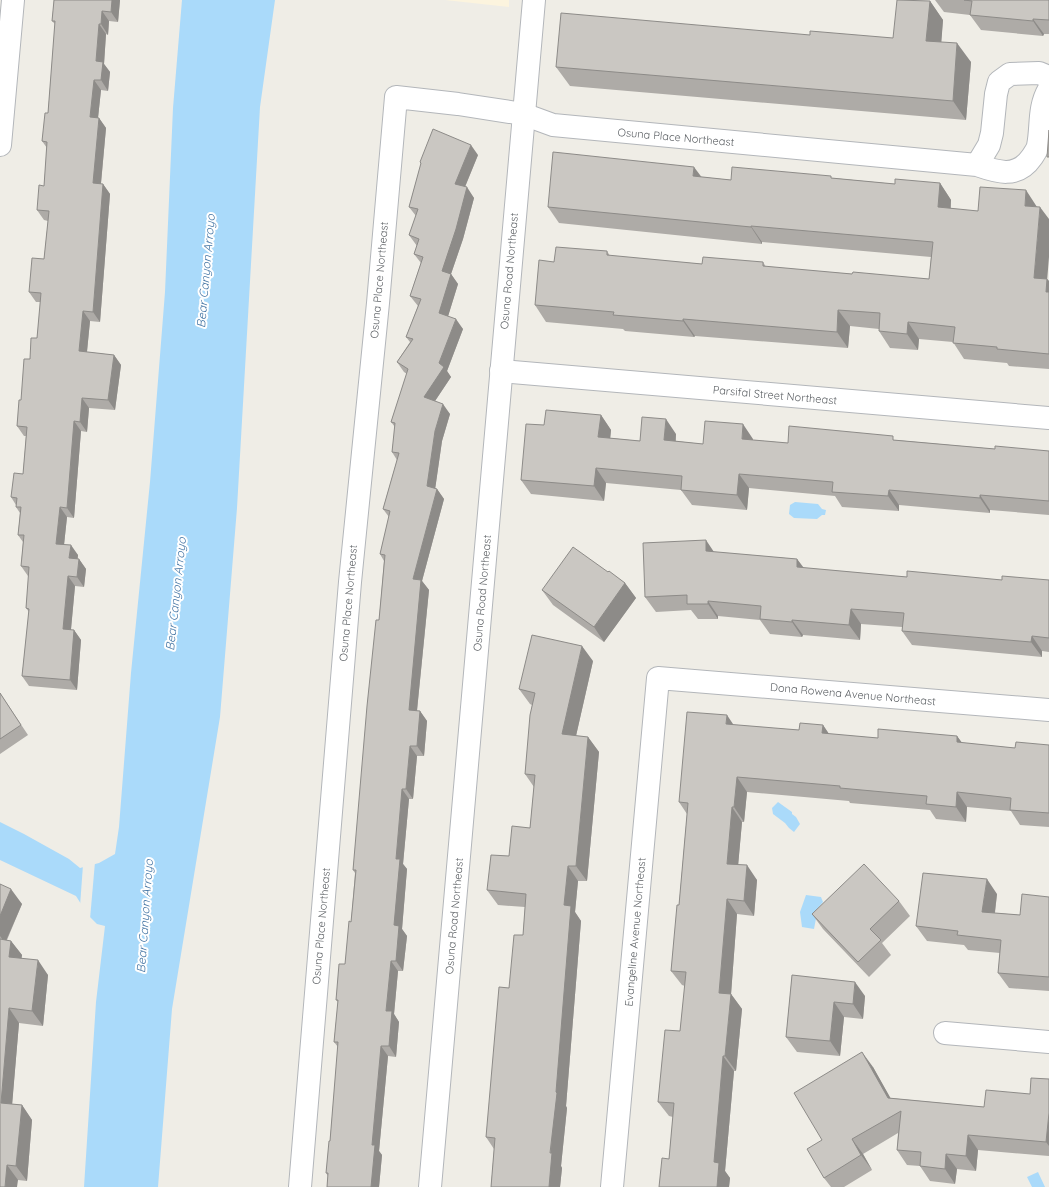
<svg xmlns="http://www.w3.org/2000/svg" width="1049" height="1187" font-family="Quicksand,sans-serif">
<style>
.commercial{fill:#fcf4de}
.water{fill:#aadafa}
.pier{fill:#efede6}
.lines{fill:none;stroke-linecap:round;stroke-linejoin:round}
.minor-casing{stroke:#b3b6ba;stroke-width:24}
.tertiary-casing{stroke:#b3b6ba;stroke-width:24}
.minor{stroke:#fff;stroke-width:22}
.tertiary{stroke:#fff;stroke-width:22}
.wall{fill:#aeaba7}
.shaded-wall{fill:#8d8b88}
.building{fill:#cac7c2;stroke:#8d8b88}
.labels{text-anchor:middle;stroke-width:4;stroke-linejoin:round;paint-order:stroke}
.street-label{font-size:11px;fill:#5d6165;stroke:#fff}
.water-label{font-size:12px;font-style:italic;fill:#4475a4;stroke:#fff}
</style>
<rect width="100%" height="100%" fill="#efede6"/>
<path class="commercial" d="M445 0H509V7Z"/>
<path class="water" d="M182 0H275L260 107 237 508 220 717 172 1009 158 1187H84L96 1002 105 926 97 924 88 915 76 896 0 860V822L24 834 69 859 80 868 99 863 115 854 119 827 131 673 150 482 165 292 173 108Z
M795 502 818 504 822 509 826 510 825 515H822L817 519 794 518 789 514 790 505Z
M778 802 792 812V814L796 817 800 824 794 832 789 828 785 823 773 814 772 808Z
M806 895 821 897 823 902 818 908 814 929 802 927 800 912Z
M1038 1172 1045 1187H1032L1027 1177Z"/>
<path class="pier" d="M95 862 90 919H89L80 906 83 865Z"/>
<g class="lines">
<g class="minor-casing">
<path id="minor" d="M0 145 13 0
M977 165 989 145 992 133 996 94 999 82 1010 74 1039 73 1049 77
M501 371 1049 418
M945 1033 1049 1042
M300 1187 350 582 378 303 396 97 458 104 523 114 553 125 977 165C997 172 1017 179 1032 157 1034 154 1037 150 1038 146 1042 126 1038 108 1049 89
M612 1187 658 678 1049 710"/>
</g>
<g class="tertiary-casing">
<path id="tertiary" d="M430 1187 534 0"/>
</g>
<use href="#minor" class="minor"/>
<use href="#tertiary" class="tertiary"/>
</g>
<path class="wall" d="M54 0H120L118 22 109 21 108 35 106 34 104 64 110 72 108 91 101 90 98 118H99L106 128 101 184H103L110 194 100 322 90 321 87 352 114 355 121 365 115 410 89 408 87 432 81 431 74 518 67 517 64 545 78 555 77 559H79L86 569 84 587 75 586 71 630H74L81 640 77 690 29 686 22 676 29 612 26 608 29 577 28 576 21 566 23 542 18 535 20 513 16 507V505L11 497 23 474 26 436H24L17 426 21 400 30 359 37 338 41 302H36L29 292 44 259 48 221 44 220 37 210 44 186 47 148 42 141 48 113 55 24 52 21Z
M935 0H1049V34H1044L1043 36 981 30 970 15 944 12Z
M930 1 943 20 941 42 971 62 966 120 570 86 556 67 810 35 893 38Z
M478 155 465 187 474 198 463 239 451 274 458 284 448 316 463 329 447 371 451 377 435 401 450 414 442 441 435 489H437L444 499 422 581 429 590 417 711H420L427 721 424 756H417L413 799H409L403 864 407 869 402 929 407 936 403 971H398L394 1014 399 1022 396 1057 388 1056 379 1151 382 1155 379 1187H327L328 1176 326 1173 330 1141 338 1047 334 1042 338 1002 336 1000 345 964 351 922 355 873 353 870 379 620 384 561 380 554 389 517 383 509 397 460 392 452 395 427 391 422 407 374 404 372 397 362 410 342 406 337 418 306 410 296 421 263 414 254 417 246 409 235 416 216 409 207 421 164 420 162Z
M702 177 731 180 833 178 895 184 940 183 951 200V208L1047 279 1049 281V369L1009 366 1007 363 964 359 953 342 919 339 918 350 890 348 879 331V329L850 326 848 348 695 336 694 337 625 331 623 329 546 322 535 305 554 262 607 251 610 256 702 264 763 262 766 267 852 274 929 279 931 257 762 242V244L559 223 548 207Z
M601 415 611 430 610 438 640 441 676 434V441L703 444 753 439V440L788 443 896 440 995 449 1049 451V515L990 510V513L899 505V511L842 507 835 496 749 488 747 510 692 505 681 490 606 483 604 501 531 494 521 480 544 425Z
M714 552 797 559 804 568 907 577 1002 580H1049V652L1042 651V657L912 645 902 631V627L861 624 860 640 803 635 802 637 770 634 760 620 718 616V619H698L691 610 656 612 645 597Z
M608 572 625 583 636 598 604 642 553 605 542 590Z
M593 661 576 736 588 737 599 752 587 881H578L575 912 581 921 566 1106 567 1108 561 1166 562 1168 560 1187H491L494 1149 486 1137 509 988 523 935 525 907 498 905 487 890 509 856 530 828 534 787 525 774 532 705 530 704 519 689Z
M0 693 28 735 0 754Z
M733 725 799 730 823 725 829 734 878 738 957 736 962 743 1015 748 1049 745V827L1020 825 1011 811 967 807 966 822 936 819 930 810 850 803 849 801 747 792 744 822H742L738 865 757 880 754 916 737 914 731 994 742 1009 736 1071H734L725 1171 730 1178 729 1187H659L669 1159 673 1117 669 1116 658 1102 680 1031 685 986 682 985 671 971 679 905 687 814 679 802Z
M0 884 22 904 7 940 11 941 22 955 21 958 48 975 43 1026 19 1023 12 1104 22 1105 32 1120 27 1181 18 1180 0 1187Z
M997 894 995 913 1020 915 1049 897V991L1009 988 998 973 1000 953 968 950 964 945 927 941 916 926Z
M899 901 910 916 882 943 891 955 869 977 823 929 812 914Z
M792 975 865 996 863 1019 844 1017 840 1056 797 1052 786 1037Z
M873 1067 890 1098 984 1107 1030 1094 1049 1079V1156L978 1150 976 1171 957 1169 955 1184 930 1181 920 1166 907 1165 897 1150 898 1133 863 1154 872 1170 844 1187H831L824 1178 822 1140Z"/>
<path class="shaded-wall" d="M112 0H120L118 22 111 12Z
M930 1 943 20 940 60 926 41Z
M102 11 109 21 108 35 101 24Z
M1033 19 1044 34 1043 36 1033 21Z
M99 24 106 34 104 64 110 72 108 91 101 80 96 61Z
M957 43 971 62 966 120 953 101Z
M94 80 101 90 97 127 90 117Z
M99 118 106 128 100 193 93 183Z
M471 145 478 155 462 194 455 184Z
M694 167 706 183 693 176Z
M940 183 951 200 949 224 938 207Z
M103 184 110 194 100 322 93 312Z
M467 187 474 198 463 239 451 274 458 284 446 323 439 313 442 271Z
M1026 190 1037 207 1025 206Z
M1040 207 1049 219V257L1046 294 1034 278Z
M751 226 762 242V244L751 227Z
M1047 279 1049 281V296L1046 292Z
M838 310 850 326 848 348 837 332Z
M83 311 90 321 86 361 79 351Z
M456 319 463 329 447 371 451 377 431 407 424 397 439 363Z
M683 319 695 336 694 337 683 321Z
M908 322 919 339 918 350 907 334Z
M114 355 121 365 115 410 108 400Z
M82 398 89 408 87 432 80 422Z
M443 404 450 414 442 441 434 497 427 486 435 431Z
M601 415 611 430 609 452 598 437Z
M666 419 676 434 674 455 664 440Z
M74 421 81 431 74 518 67 508Z
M743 424 753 439 752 454 742 439Z
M596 468 606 483 604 501 594 486Z
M739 474 749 488 747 510 737 495Z
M437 489 444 499 422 581 429 590 416 720 409 710 413 579Z
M889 490 899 505V511L888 496Z
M980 495 990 510V513L980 498Z
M60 507 67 517 63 554 56 544Z
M706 540 716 555 706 551Z
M71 545 78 555 77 568 69 558Z
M79 559 86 569 84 587 77 577Z
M797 559 808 574 797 567Z
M68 576 75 586 70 639 63 629Z
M625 583 636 598 604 642 594 627Z
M708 601 718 616V619L708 604Z
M851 609 861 624 860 640 849 625Z
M792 620 803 635 802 637 792 622Z
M74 630 81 640 77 690 70 680Z
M1032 636 1042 651V657L1031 642Z
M582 646 593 661 573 749 562 734Z
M420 711 427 721 424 756 417 746Z
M727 715 737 730 726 724Z
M823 725 833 740 822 733Z
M957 736 968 751 957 742Z
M588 737 599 752 587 881 576 866Z
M410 746 417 756 413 799 406 789Z
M737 777 747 792 744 822 734 807Z
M402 789 409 799 403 864 407 869 402 929 407 936 403 971 396 961 394 925 396 859Z
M957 792 967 807 966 822 956 807Z
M732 807 742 822 737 878 727 864Z
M747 865 757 880 754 916 744 901Z
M568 866 578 881 575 912 581 921 566 1106 567 1108 561 1166 562 1168 560 1187H549L564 905Z
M987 879 997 894 993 927 982 912Z
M11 889 22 904 5 943 0 936V916Z
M727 899 737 914 730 1008 719 993Z
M11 941 22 955 20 972 9 957Z
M38 960 48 975 43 1026 32 1011Z
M391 961 398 971 394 1014 399 1022 396 1057 389 1046 386 1011Z
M855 982 865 996 863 1019 853 1004Z
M731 994 742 1009 736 1071 725 1056Z
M834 1002 844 1017 840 1056 830 1041Z
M9 1008 19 1023 11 1118 1 1103Z
M381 1046 388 1056 379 1151 382 1155 379 1187H371L372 1145Z
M862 1052 873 1067 899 1113 888 1098Z
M723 1056 734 1071 725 1171 730 1178 729 1187H717L714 1162Z
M22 1105 32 1120 27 1181 16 1166Z
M1049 1113V1146L1046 1142Z
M968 1135 978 1150 976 1171 966 1156Z
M852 1139 863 1154 872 1170 861 1155Z
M946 1154 957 1169 955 1184 945 1169Z
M7 1165 18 1180 17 1187H5Z"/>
<path class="building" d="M54 0H112L111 12 102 11 101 24H99L96 61 103 62 101 80H94L90 117 99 118 93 183 103 184 93 312 83 311 79 351 114 355 108 400 82 398 80 422 74 421 67 508 60 507 56 544 71 545 69 558 79 559 77 577 68 576 63 629 74 630 70 680 22 676 29 609 26 608 29 567 21 566 24 535H18L21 507H16L17 498 11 497 14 473 23 474 27 427 17 426 19 400H21L24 359H30L31 338H37L41 293 29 292 32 258 44 259 49 211 37 210 39 185 44 186 47 142 42 141 45 113H48L55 21H52Z
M897 0 930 1 926 41 957 43 953 101 556 67 561 13 810 35V31L893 38Z
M964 0H1049V20L1033 19V21L970 15 972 1Z
M433 129 471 145 455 184 467 187 456 229 442 271 451 274 439 313 456 319 439 363 444 367 424 397 443 404 435 431 427 486 437 489 413 579 421 580 409 710 420 711 417 746H410L406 789H402L396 859H400L394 925 399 926 396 961H391L386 1011H392L389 1046H381L372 1145H375L371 1187H327L328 1173H326L329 1141H330L338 1042H334L338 1000H336L339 964H345L349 921 351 922 356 870H353L367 706 376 620H379L385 555 380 554 390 511 383 509 399 453 392 452 395 423 391 422 408 369 397 362 413 339 406 337 421 299 410 296 423 257 414 254 419 239 409 235 418 209 409 207 421 163 420 162Z
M1049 130V157H1047Z
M553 152 694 167 693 176 731 180 732 167 831 176V178L895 184V179L940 183 938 207 978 211 980 187 1026 190 1025 206 1040 207 1034 278 1047 279 1046 292H1049V354L997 349V347L953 343 955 327 908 322 907 334 879 331 880 313 838 310 837 332 683 319V321L613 315 614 312 535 305 539 260 554 262 556 247 607 251V255L702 264 703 257 763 262V266L852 274 853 272 929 279 933 242 751 226V227L548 207Z
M546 410 601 415 598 437 640 441 642 417 666 419 664 440 703 444 705 421 743 424 742 439 788 443 789 426 893 436V440L995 449V446L1049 451V501L980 495V498L889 490 888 496 832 492 833 482 739 474 737 495 681 490 682 476 596 468 594 486 521 480 526 424 544 425Z
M706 540V551L797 559V567L907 577V571L1002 580V576L1049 580V638L1032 636 1031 642 902 631 904 613 851 609 849 625 792 620V622L760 619 761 606 708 601V604H687V595L645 597 643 543Z
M573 547 608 572 609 571 625 583 594 627 542 590Z
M532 635 582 646 562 734 588 737 576 866H568L564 905 571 906 556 1092 557 1093 550 1153H552L549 1187H491L495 1138 486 1137 499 987 509 988 514 935H523L526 894 487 890 491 855 509 856 512 826 530 828 535 775 525 774 530 715 535 693 519 689Z
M0 693 21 725 0 739Z
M687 712 727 715 726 724 799 730 800 723 823 725 822 733 878 738V729L957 736V742L1015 748 1016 742 1049 745V813L1010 810 1011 798 957 792 956 807 926 804 927 796 840 788V786L737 777 734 807H732L727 864 747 865 744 901 727 899 719 993 731 994 725 1056H723L714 1162 719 1163 717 1187H659L662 1158 669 1159 674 1103 658 1102 665 1030 680 1031 686 972 671 971 677 905H679L688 803 679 802Z
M864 864 899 901 870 929 881 940 858 962 812 914Z
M923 873 987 879 982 912 1020 915 1022 894 1049 897V977L998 973 1001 940 957 935 958 931 916 926Z
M0 884 11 889 0 916Z
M0 939 11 941 9 957 38 960 32 1011 9 1008 1 1103 22 1105 16 1166 7 1165 5 1187H0Z
M792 975 855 982 853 1004 834 1002 830 1041 786 1037Z
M862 1052 888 1098 984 1107 986 1090 1030 1094 1031 1078 1049 1079V1113L1046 1142 968 1135 966 1156 946 1154 945 1169 920 1166 921 1152 897 1150 901 1111 852 1139 861 1155 824 1178 807 1149 822 1140 794 1093Z"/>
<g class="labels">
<g class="street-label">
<text transform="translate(676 137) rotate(5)" y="4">Osuna Place Northeast</text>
<text transform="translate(509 271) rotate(-85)" y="4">Osuna Road Northeast</text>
<text transform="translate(379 280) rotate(-85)" y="4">Osuna Place Northeast</text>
<text transform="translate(775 395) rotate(5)" y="4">Parsifal Street Northeast</text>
<text transform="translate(482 593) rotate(-85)" y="4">Osuna Road Northeast</text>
<text transform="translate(348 603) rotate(-85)" y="4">Osuna Place Northeast</text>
<text transform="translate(853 694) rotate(5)" y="4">Dona Rowena Avenue Northeast</text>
<text transform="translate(454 916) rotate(-85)" y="4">Osuna Road Northeast</text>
<text transform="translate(321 926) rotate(-85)" y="4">Osuna Place Northeast</text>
<text transform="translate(635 932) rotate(-85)" y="4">Evangeline Avenue Northeast</text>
</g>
<g class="water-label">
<text transform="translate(206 271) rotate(-85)" y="4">Bear Canyon Arroyo</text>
<text transform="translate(176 594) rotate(-84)" y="4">Bear Canyon Arroyo</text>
<text transform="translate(145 916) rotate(-86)" y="4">Bear Canyon Arroyo</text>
</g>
</g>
</svg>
